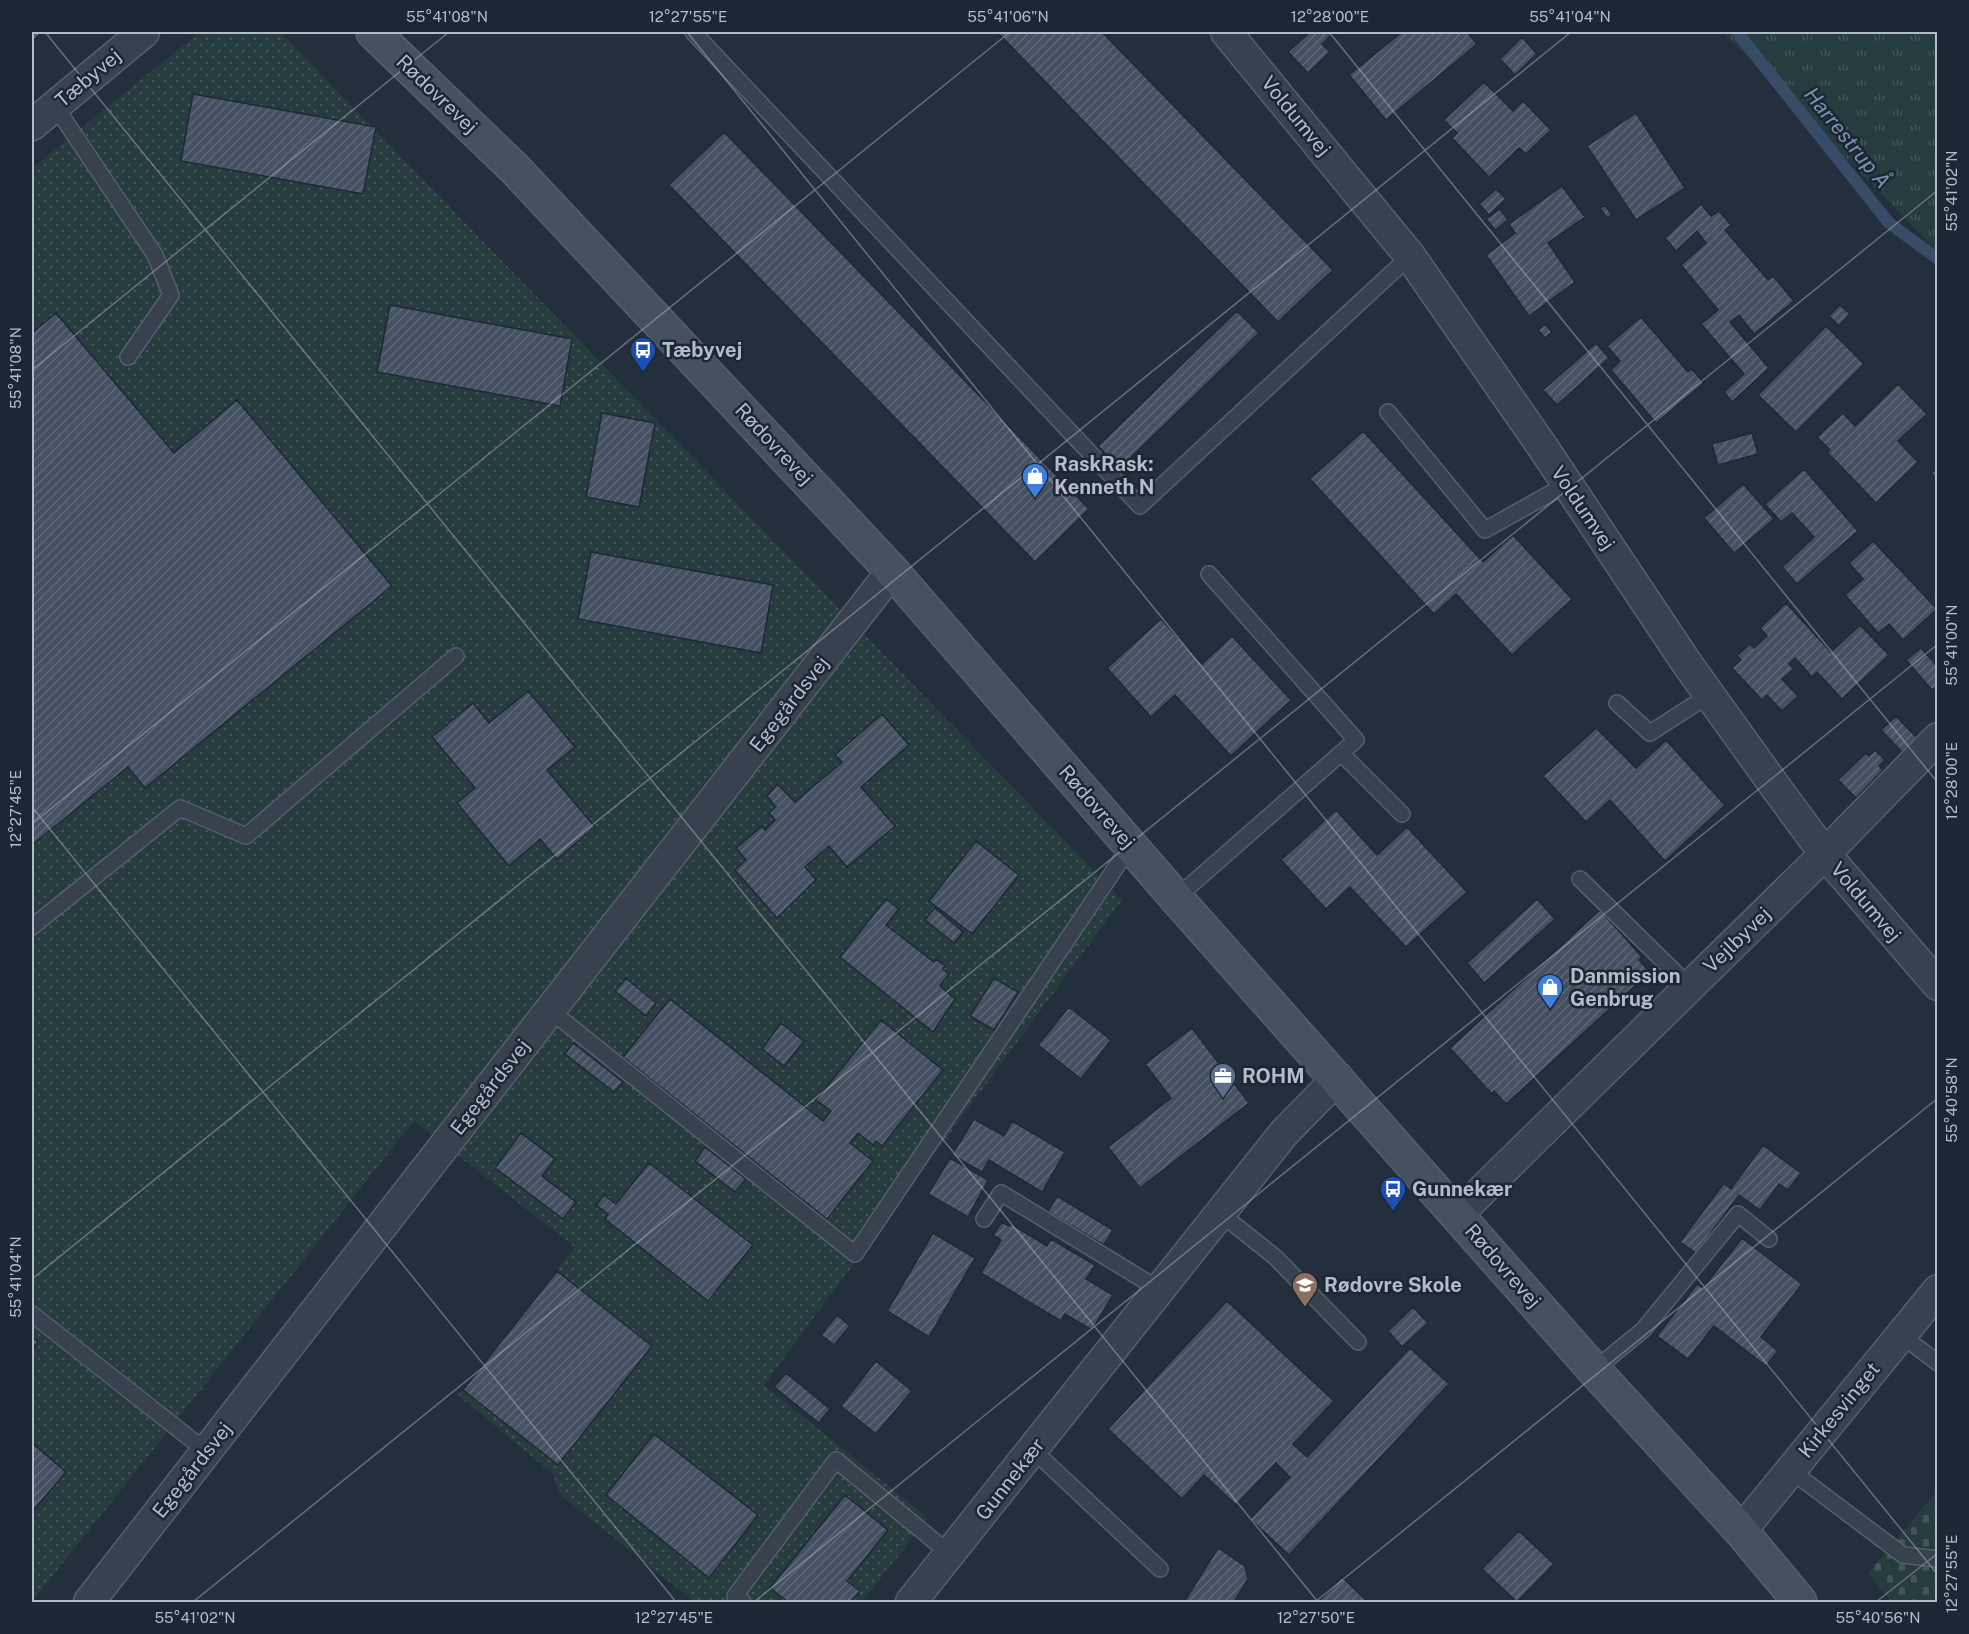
<svg xmlns="http://www.w3.org/2000/svg" width="1969" height="1634" font-family="'Public Sans',sans-serif">
<style>
.grass{fill:url(#grass-dots)}
.cemetery{fill:url(#cemetery-stones)}
.park{fill:url(#park-tufts)}
.lines{fill:none;stroke-linecap:round;stroke-linejoin:round}
.stream{stroke:#394c67;stroke-width:12}
.building{fill:url(#building-hatch);stroke:#1f2835;stroke-width:1.5}
.lane-casing{stroke:#565f6c;stroke-width:18}
.street-casing{stroke:#565f6c;stroke-width:33}
.secondary-casing{stroke:#565f6c;stroke-width:36}
.lane{stroke:#38414e;stroke-width:15}
.street{stroke:#38414e;stroke-width:30}
.secondary{stroke:#465061;stroke-width:33}
.ticks{fill:none;stroke:#b4bcc9;stroke-width:1.5;stroke-opacity:0.45}
.labels{text-anchor:middle;stroke-width:5;stroke-linejoin:round;paint-order:stroke}
.street-label{font-size:20px;fill:#b4bcc9;stroke:#1d2633}
.poi-label{font-size:20px;font-weight:bold;fill:#b4bcc9;stroke:#1d2633;text-anchor:start}
.water-label{font-size:21px;font-style:italic;fill:#7c92b1;stroke:#1d2633}
.neatline{fill:none;stroke:#b4bcc9;stroke-width:2}
.ticks-label{font-size:15px;text-anchor:middle;fill:#b4bcc9}
</style>
<defs>
<pattern id="grass-dots" width="8" height="8" patternUnits="userSpaceOnUse" patternTransform="scale(1.5)"><rect width="8" height="8" fill="#263c3f"/><path d="M2 2h.1M6 6h.1" fill="none" stroke="#435659" stroke-width="1.8" stroke-linecap="round"/></pattern>
<pattern id="cemetery-stones" width="16" height="16" patternUnits="userSpaceOnUse" patternTransform="scale(1.5)"><rect width="16" height="16" fill="#263c3f"/><path d="M2 7V4a2 2 0 0 1 4 0v3zM10 15v-3a2 2 0 0 1 4 0v3z" fill="#435659"/></pattern>
<pattern id="park-tufts" width="24" height="20" patternUnits="userSpaceOnUse" patternTransform="scale(1.5)"><rect width="24" height="20" fill="#263c3f"/><path d="M3 7l-1-3M5 7V3M7 7l1-3M15 17l-1-3M17 17v-4M19 17l1-3" fill="none" stroke="#435659"/></pattern>
<pattern id="building-hatch" width="6" height="6" patternUnits="userSpaceOnUse" patternTransform="scale(1.5)"><rect width="6" height="6" fill="#455162"/><path d="M-1 1l2-2M0 6l6-6M5 7l2-2" fill="none" stroke="#5d6877"/></pattern>
</defs>
<rect width="100%" height="100%" fill="#242f3e"/>
<path class="grass" d="M200 32H280L1122 900 764 1385 928 1518 862 1602H695L560 1495 553 1474 458 1395 575 1247 414 1121 32 1602V168Z"/>
<path class="cemetery" d="M1937 1491V1602H1891L1868 1573Z"/>
<path class="park" d="M1723 32H1937V250L1930 244Z"/>
<g class="lines">
<path class="stream" d="M1737 32 1889 223 1938 259"/>
</g>
<path class="building" d="M32 32H42L32 42Z
M997 32H1102L1333 270 1278 322Z
M1310 32H1334L1322 44 1330 52 1308 73 1288 52Z
M1402 32H1467L1477 44 1386 120 1349 75Z
M1522 37 1537 54 1515 75 1500 59Z
M1484 82 1513 111 1523 101 1551 130 1526 154 1519 148 1489 177 1452 138 1457 133 1444 120Z
M193 94 376 127 363 194 181 161Z
M1636 113 1685 188 1636 220 1587 146Z
M724 132 1089 509 1035 562 669 185Z
M1562 186 1585 217 1548 243 1575 282 1529 316 1486 255 1515 233 1509 224Z
M1496 189 1506 199 1489 215 1479 204Z
M1701 204 1711 216 1719 211 1731 225 1725 230 1768 280 1773 276 1794 301 1754 334 1739 315 1730 322 1769 368 1732 402 1724 392 1744 374 1701 324 1718 310 1681 265 1706 243 1697 231 1676 251 1665 238Z
M1605 205 1612 215 1607 218 1600 208Z
M1500 209 1508 220 1495 230 1486 219Z
M390 305 572 339 560 406 377 372Z
M1840 305 1850 314 1839 326 1829 316Z
M1237 311 1259 333 1120 468 1098 446Z
M56 313 174 453 237 400 392 586 145 788 128 767 32 845V333Z
M1641 317 1688 372 1692 369 1704 383 1656 423 1611 370 1620 361 1607 346Z
M1545 324 1552 332 1545 338 1538 330Z
M1826 326 1864 364 1796 432 1758 395Z
M1596 343 1609 358 1557 405 1543 390Z
M1898 384 1927 414 1898 441 1918 462 1876 503 1827 452 1830 450 1817 437 1843 413 1855 426Z
M602 413 655 423 639 507 586 497Z
M1363 431 1483 562 1513 535 1572 599 1512 655 1456 594 1434 614 1310 479Z
M1752 433 1758 454 1718 465 1712 444Z
M1938 468V481L1931 473Z
M1804 469 1858 531 1797 584 1782 567 1814 537 1792 513 1781 522 1765 504Z
M1743 484 1774 519 1734 553 1704 518Z
M1873 541 1937 609 1903 640 1889 624 1878 633 1845 595 1863 579 1849 563Z
M591 552 773 585 761 653 578 619Z
M1786 603 1831 652 1860 625 1889 655 1842 699 1817 672 1812 677 1795 658 1789 664 1794 669 1782 679 1798 696 1782 711 1767 695 1762 700 1732 668 1741 660 1737 656 1750 644 1754 648 1767 636 1760 628Z
M1161 619 1202 664 1232 636 1291 700 1231 756 1175 695 1151 717 1107 668Z
M1921 648 1938 667V686L1932 690 1906 660Z
M528 691 575 747 547 770 595 827 557 859 540 839 509 866 457 803 475 788 432 737 473 703 489 723Z
M882 714 909 745 861 787 895 826 847 867 829 846 805 867 816 880 777 918 735 870 746 860 736 848 762 826 765 830 775 820 769 813 776 807 767 796 777 784 795 802 842 762 835 755Z
M1896 716 1920 741 1905 755 1881 730Z
M1596 728 1636 768 1666 740 1725 805 1665 861 1610 800 1586 822 1543 776Z
M1875 750 1885 760 1879 766 1883 770 1856 798 1838 780 1866 753 1869 756Z
M1336 810 1377 855 1407 827 1467 892 1406 947 1350 887 1326 909 1281 860Z
M976 841 1019 875 972 934 929 901Z
M886 899 899 909 886 925 934 962 936 959 945 966 943 969 949 974 940 986 955 999 933 1032 840 957Z
M1537 899 1555 919 1484 983 1467 963Z
M935 908 963 932 954 943 925 920Z
M1600 910 1642 957 1639 960 1650 972 1506 1104 1494 1091 1492 1094 1450 1048Z
M626 978 656 1003 646 1016 615 991Z
M994 978 1018 992 994 1030 970 1016Z
M670 999 823 1121 831 1111 816 1100 881 1020 943 1070 882 1146 876 1141 873 1145 858 1133 850 1143 873 1161 827 1219 623 1057Z
M1069 1007 1111 1040 1081 1079 1038 1045Z
M781 1023 804 1041 784 1066 762 1049Z
M1192 1028 1249 1103 1140 1188 1108 1147 1171 1098 1145 1064Z
M573 1043 623 1082 614 1092 565 1054Z
M974 1119 1004 1136 1012 1121 1065 1152 1042 1192 989 1160 982 1172 952 1155Z
M521 1133 555 1159 542 1176 576 1202 563 1219 495 1168Z
M1763 1145 1801 1173 1788 1190 1779 1184 1760 1210 1739 1195 1696 1253 1680 1242 1724 1183 1731 1189Z
M705 1147 746 1179 735 1192 695 1161Z
M950 1158 988 1180 968 1217 928 1194Z
M649 1163 753 1245 708 1301 605 1219 608 1214 596 1205 604 1195 616 1204Z
M1057 1196 1113 1230 1104 1245 1048 1212Z
M1002 1222 1009 1226 1011 1224 1047 1246 1051 1239 1095 1265 1086 1279 1113 1295 1092 1330 1065 1314 1061 1321 981 1273 1001 1240 993 1235Z
M933 1233 975 1258 929 1337 887 1311Z
M1742 1238 1802 1284 1761 1337 1778 1351 1766 1366 1714 1326 1688 1359 1657 1336 1697 1284 1703 1288Z
M557 1271 652 1346 558 1465 463 1390Z
M1227 1301 1334 1401 1293 1444 1307 1457 1410 1348 1449 1384 1289 1555 1250 1519 1290 1477 1276 1463 1236 1505 1204 1475 1182 1499 1108 1429Z
M1413 1307 1428 1323 1402 1347 1388 1331Z
M837 1315 850 1326 834 1345 821 1335Z
M32 1336 38 1342 32 1350Z
M876 1361 912 1391 876 1434 841 1406Z
M786 1373 830 1409 819 1423 774 1387Z
M654 1434 758 1515 709 1578 606 1495Z
M32 1443 66 1472 32 1512Z
M845 1495 888 1530 847 1581 860 1591 851 1602H788L770 1588Z
M1519 1531 1554 1564 1517 1602 1482 1569Z
M1218 1548 1245 1566 1248 1579 1234 1602H1184Z
M1342 1577 1368 1602H1318Z"/>
<g class="lines">
<g class="lane-casing">
<path id="lane" d="M693 32 1140 506 1410 256
M55 106 155 255 171 295 128 357
M1388 412 1485 530 1567 484
M1617 703 1650 733 1709 695
M1341 753 1402 814
M1580 879 1690 987
M1176 898 1356 740 1209 574
M32 927 180 808 246 836 456 656
M551 1011 855 1254 1131 845
M1221 1214 1275 1257 1358 1342
M984 1219 1001 1193 1160 1290
M32 1314 206 1451
M1901 1335 1938 1363
M1594 1370 1643 1330 1738 1214 1769 1239
M1033 1450 1160 1569
M1790 1470 1903 1555 1938 1559
M743 1602 735 1596 836 1460 950 1554"/>
</g>
<g class="street-casing">
<path id="street" d="M1226 32 1410 256 1542 446 1688 665 1777 789 1825 854 1938 985
M32 125 144 32
M1458 1214 1825 854 1938 738
M1741 1531 1938 1290
M89 1602 892 571
M911 1602 1284 1133 1338 1078"/>
</g>
<g class="secondary-casing">
<path id="secondary" d="M373 32 516 170 892 571 1176 898 1594 1370 1741 1531 1800 1602"/>
</g>
<use href="#lane" class="lane"/>
<use href="#street" class="street"/>
<use href="#secondary" class="secondary"/>
</g>
<path class="ticks" d="M45 32 1318 1602M687 32 1938 1575M1329 32 1938 783M32 370 449 32M32 807 676 1602M32 824 1010 32M32 1279 1571 32M32 1600 34 1602M193 1602 1938 190M754 1602 1938 644M1315 1602 1938 1098M1876 1602 1938 1553"/>
<defs>
<g id="bus-pin" transform="scale(1.35)"><path d="M0 17L-7.5 6A9.5 9.5 0 1 1 7.5 6Z" fill="#1a4fb4" stroke="#1d2633"/><path d="M-5-6H5V4H4V6H2V4H-2V6H-4V4H-5ZM-3.5-4V0h7V-4ZM-3.5 1.2v1.5H-2V1.2ZM2 1.2v1.5H3.5V1.2Z" fill="#fff"/></g>
<g id="shop-pin" transform="scale(1.35)"><path d="M0 17L-7.5 6A9.5 9.5 0 1 1 7.5 6Z" fill="#3f7fe0" stroke="#1d2633"/><path d="M-5-2.5h2.3a2.7 3.5 0 0 1 5.4 0H5L5.5 6h-11ZM-1.5-2.5h3a1.5 2.3 0 0 0-3 0Z" fill="#fff"/></g>
<g id="office-pin" transform="scale(1.35)"><path d="M0 17L-7.5 6A9.5 9.5 0 1 1 7.5 6Z" fill="#5c6f8a" stroke="#1d2633"/><path d="M-6-3h4V-5.5h4V-3h4V5H-6ZM-1-4.5V-3h2v-1.5ZM-6 0V1H6V0Z" fill="#fff"/></g>
<g id="school-pin" transform="scale(1.35)"><path d="M0 17L-7.5 6A9.5 9.5 0 1 1 7.5 6Z" fill="#8d6e63" stroke="#1d2633"/><path d="M0-5L7-2L0 1L-7-2ZM-4 1L0 2.5L4 1V4Q0 6-4 4Z" fill="#fff"/></g>
</defs>
<g fill-rule="evenodd">
<use href="#bus-pin" x="643" y="350"/>
<use href="#shop-pin" x="1035" y="476"/>
<use href="#shop-pin" x="1550" y="987"/>
<use href="#office-pin" x="1223" y="1076"/>
<use href="#bus-pin" x="1393" y="1189"/>
<use href="#school-pin" x="1305" y="1285"/>
</g>
<g class="labels">
<g class="street-label">
<text transform="translate(88 78) rotate(-40)" y="7">Tæbyvej</text>
<text transform="translate(437 94) rotate(44)" y="7">Rødovrevej</text>
<text transform="translate(1296 116) rotate(51)" y="7">Voldumvej</text>
<text transform="translate(774 444) rotate(47)" y="7">Rødovrevej</text>
<text transform="translate(1583 508) rotate(56)" y="7">Voldumvej</text>
<text transform="translate(789 704) rotate(-52)" y="7">Egegårdsvej</text>
<text transform="translate(1097 807) rotate(49)" y="7">Rødovrevej</text>
<text transform="translate(1866 902) rotate(50)" y="7">Voldumvej</text>
<text transform="translate(1737 940) rotate(-44)" y="7">Vejlbyvej</text>
<text transform="translate(490 1087) rotate(-52)" y="7">Egegårdsvej</text>
<text transform="translate(1503 1266) rotate(49)" y="7">Rødovrevej</text>
<text transform="translate(1839 1410) rotate(-51)" y="7">Kirkesvinget</text>
<text transform="translate(192 1470) rotate(-52)" y="7">Egegårdsvej</text>
<text transform="translate(1010 1479) rotate(-52)" y="7">Gunnekær</text>
</g>
<g class="poi-label">
<text x="662" y="357">Tæbyvej</text>
<text x="1054" y="471">RaskRask:<tspan x="1054" dy="23">Kenneth N</tspan></text>
<text x="1570" y="983">Danmission<tspan x="1570" dy="23">Genbrug</tspan></text>
<text x="1242" y="1083">ROHM</text>
<text x="1412" y="1196">Gunnekær</text>
<text x="1324" y="1292">Rødovre Skole</text>
</g>
<g class="water-label">
<text transform="translate(1847 138) rotate(51)" y="7">Harrestrup Å</text>
</g>
</g>
<rect width="1969" height="1634" fill="none" stroke="#1d2633" stroke-width="66"/>
<rect x="33" y="33" width="1903" height="1568" class="neatline"/>
<g class="ticks-label">
<text x="447" y="22">55°41'08"N</text>
<text x="688" y="22">12°27'55"E</text>
<text x="1008" y="22">55°41'06"N</text>
<text x="1330" y="22">12°28'00"E</text>
<text x="1570" y="22">55°41'04"N</text>
<text transform="translate(1952 191) rotate(-90)" y="5">55°41'02"N</text>
<text transform="translate(16 368) rotate(-90)" y="5">55°41'08"N</text>
<text transform="translate(1952 645) rotate(-90)" y="5">55°41'00"N</text>
<text transform="translate(1952 781) rotate(-90)" y="5">12°28'00"E</text>
<text transform="translate(16 809) rotate(-90)" y="5">12°27'45"E</text>
<text transform="translate(1952 1100) rotate(-90)" y="5">55°40'58"N</text>
<text transform="translate(16 1277) rotate(-90)" y="5">55°41'04"N</text>
<text transform="translate(1952 1574) rotate(-90)" y="5">12°27'55"E</text>
<text x="195" y="1623">55°41'02"N</text>
<text x="674" y="1623">12°27'45"E</text>
<text x="1316" y="1623">12°27'50"E</text>
<text x="1878" y="1623">55°40'56"N</text>
</g>
</svg>
